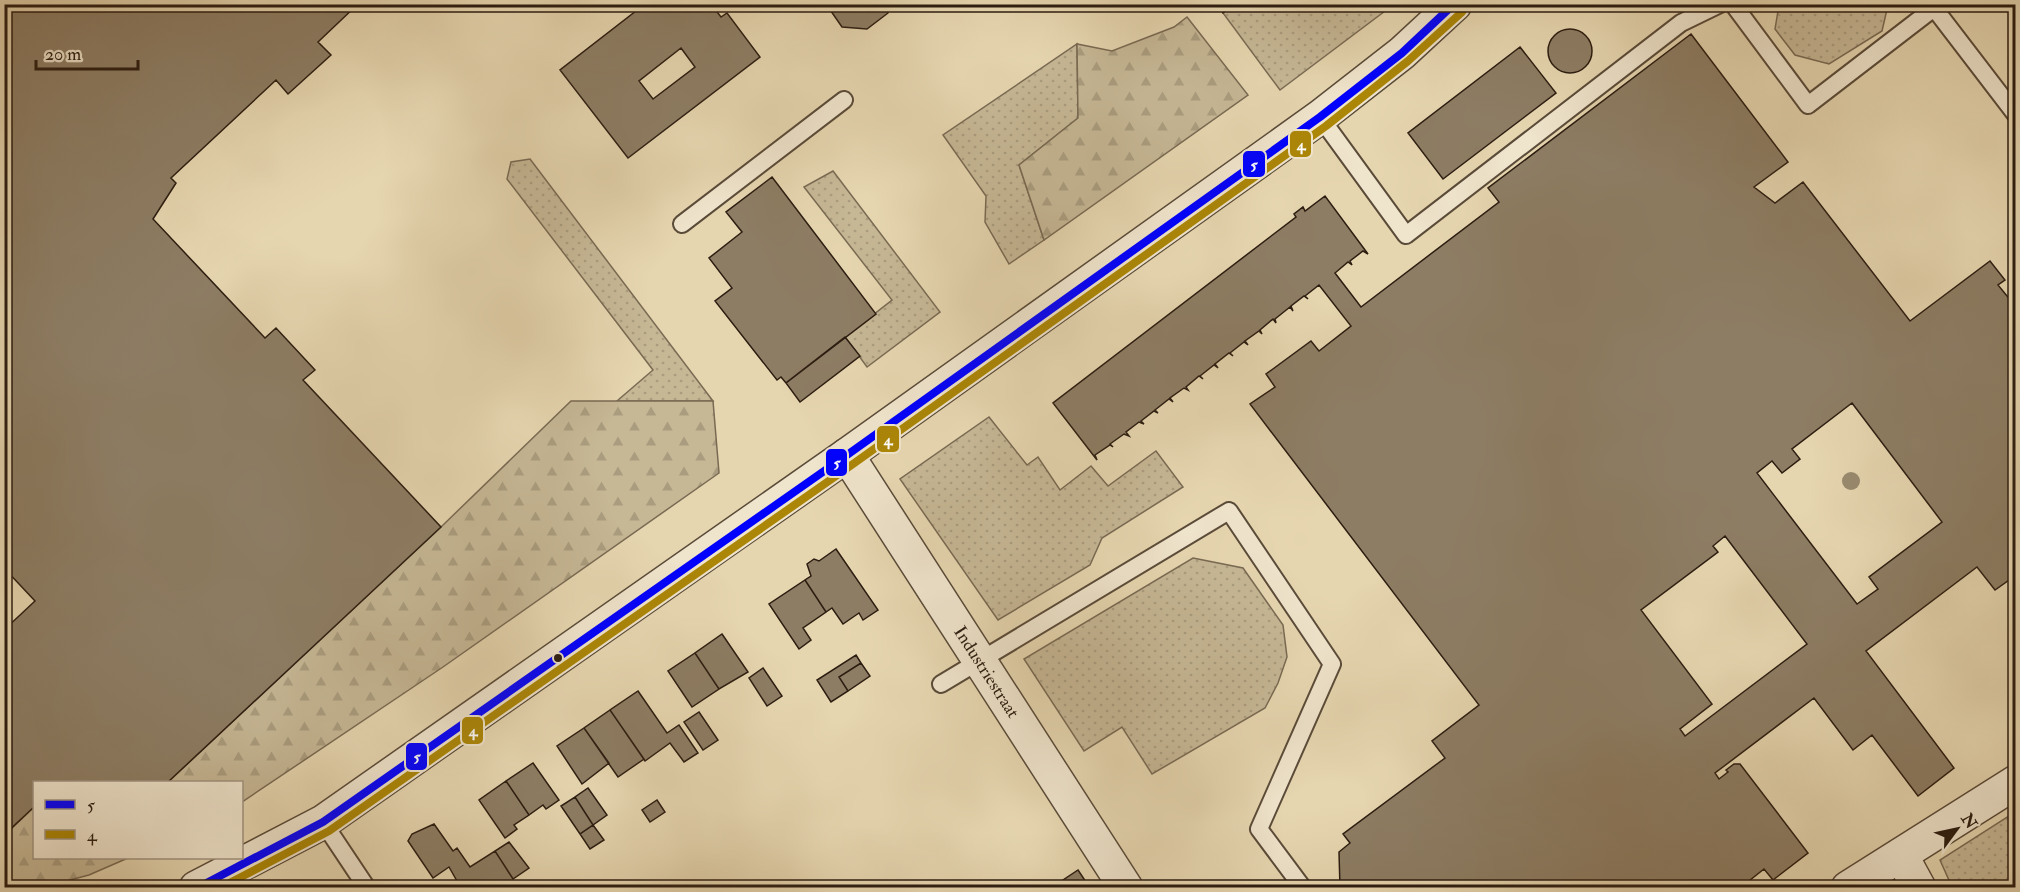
<svg xmlns="http://www.w3.org/2000/svg" width="2020" height="892" font-family="'IM FELL Double Pica',serif">
<style>
.grass{fill:url(#grass-dots);stroke:#796a53;stroke-width:1.5}
.forest{fill:url(#forest-firs);stroke:#796a53;stroke-width:1.5}
.building{fill:#8d7d64;stroke:#2c1d11;stroke-width:1.5;fill-rule:evenodd}
.lines{fill:none;stroke-linecap:round;stroke-linejoin:round}
.service-casing{stroke:#5a4b39;stroke-width:20}
.minor-casing{stroke:#5a4b39;stroke-width:36}
.tertiary-casing{stroke:#5a4b39;stroke-width:36}
.service{stroke:#efe4cc;stroke-width:16}
.minor{stroke:#efe4cc;stroke-width:33}
.tertiary{stroke:#efe4cc;stroke-width:33}
.bus-1-casing{stroke:#efe4cc;stroke-width:12}
.bus-2-casing{stroke:#efe4cc;stroke-width:12}
.bus-1{stroke:#00f;stroke-width:8}
.bus-2{stroke:#ab8607;stroke-width:8}
.tree{fill:#998a6f}
.bus-dot{fill:#2c1d11;stroke:#efe4cc;stroke-width:2}
.labels{text-anchor:middle;stroke-width:4.5;stroke-linejoin:round;paint-order:stroke}
.street-label{font-size:18px;fill:#2c1d11;stroke:#efe4cc}
.line-badge{stroke:#efe4cc;stroke-width:2}
.badge-label{font-size:16px;text-anchor:middle;font-weight:bold;fill:#fff}
</style>
<defs>
<pattern id="grass-dots" width="8" height="8" patternUnits="userSpaceOnUse" patternTransform="scale(1.5)"><rect width="8" height="8" fill="#c6b795"/><path d="M2 2h.1M6 6h.1" fill="none" stroke="#aa9d7f" stroke-width="1.8" stroke-linecap="round"/></pattern>
<pattern id="forest-firs" width="22" height="20" patternUnits="userSpaceOnUse" patternTransform="scale(1.5)"><rect width="22" height="20" fill="#c6b795"/><path d="M5 1l3.5 6h-7zM16 11l3.5 6h-7z" fill="#aa9d7f"/></pattern>
</defs>
<rect width="100%" height="100%" fill="#e6d6b0"/>
<filter id="stains"><feTurbulence type="fractalNoise" baseFrequency=".00333" numOctaves="4"/><feColorMatrix values="0 0 0 0 .2 0 0 0 0 .09 0 0 0 0 .02 0 0 0 .5 -.17"/></filter>
<radialGradient id="worn" r=".72"><stop offset=".6" stop-color="#630" stop-opacity="0"/><stop offset="1" stop-color="#630" stop-opacity=".3"/></radialGradient>
<path class="grass" d="M1234 5V4L1393 5 1280 90 1223 13Z
M1779 5V4L1888 5 1882 31 1829 64 1795 55 1775 29Z
M1077 44 1078 118 1019 165 1044 240 1009 264 985 222 986 196 943 135Z
M530 159 713 401H617L653 370 507 179 511 162Z
M833 171 940 312 867 367 845 337 892 300 804 187Z
M989 417 1027 465 1038 457 1060 490 1091 466 1108 486 1156 451 1183 487 1102 538 1090 565 998 620 900 479Z
M1193 558 1243 568 1283 625 1287 657 1278 683 1265 708 1152 774 1122 727 1084 751 1024 659Z
M2015 812V887H1952L1940 860Z"/>
<path class="forest" d="M1187 17 1248 95 1044 240 1019 165 1078 118 1077 44 1112 51 1174 27Z
M571 401H713L719 473 443 667 242 802V782H168L441 527Z
M34 807V858H128L89 875 43 887H5V835Z"/>
<path class="building" d="M4 4H358L318 42 331 55 288 94 276 80 171 178 176 183 153 219 265 338 276 328 315 370 303 380 441 527 168 782H34V807L4 835V630L35 601 4 568Z
M645 4H711L721 17 727 13 760 57 628 158 560 70ZM681 48 695 67 653 99 639 81Z
M826 4H888V13L867 29 842 27Z
M1217 4H1234L1223 13Z
M1548 51a22 22 0 1 1 44 0a22 22 0 1 1-44 0Z
M1691 34 1788 162 1754 187 1775 203 1803 182 1910 321 1990 261 2005 280 1998 285 2016 307V575L1995 590 1977 567 1866 651 1954 768 1918 796 1872 735 1853 750 1814 698 1715 773 1719 779 1728 772 1726 770 1734 764H1740L1808 853 1773 880 1764 869 1740 888H1340L1339 852 1350 843 1343 834 1445 758 1432 741 1479 705 1250 404 1275 387 1266 374 1311 341 1319 351 1351 326 1319 285 1305 296 1308 299 1304 296 1291 306 1293 311 1290 307 1275 319 1276 323 1273 319 1260 330 1262 334 1259 331 1245 341 1248 345 1244 342 1230 353 1233 356 1229 353 1215 364 1218 368 1214 365 1200 376 1203 379 1199 376 1186 387 1188 390 1184 388 1170 398 1173 402 1169 399 1155 410 1158 413 1154 411 1141 421 1144 424 1139 422 1126 432 1129 436 1124 434 1110 444 1113 447 1110 445 1095 455 1097 460 1053 403 1296 217 1294 214 1303 207 1305 211 1325 196 1368 254 1363 251 1350 261 1352 265 1348 262 1335 273 1361 307 1499 202 1488 188ZM1852 403 1942 522 1869 577 1878 589 1857 604 1757 473 1772 461 1782 473 1800 459 1792 449ZM1725 536 1807 644 1685 736 1680 729 1712 704 1641 610 1718 552 1713 546Z
M1520 47 1556 93 1443 179 1408 133Z
M772 177 876 314 786 383 781 377 777 380 715 301 732 288 709 258 742 232 726 212Z
M845 337 860 356 800 402 786 383Z
M836 549 878 610 863 620 859 613 843 624 832 608 826 612 805 580 811 576 807 564 814 559 819 561Z
M805 580 826 612 803 628 811 640 799 649 769 604Z
M722 634 748 672 719 689 695 653Z
M695 653 719 689 692 707 668 671Z
M856 655 861 663 839 677 848 691 831 702 817 680Z
M861 663 870 676 848 691 839 677Z
M763 668 782 696 767 706 749 678Z
M638 691 667 733 679 725 698 753 684 762 670 743 645 761 610 710Z
M610 710 644 759 618 777 584 728Z
M699 712 718 740 703 750 684 722Z
M584 728 609 763 582 784 557 746Z
M533 763 559 800 546 809 543 805 529 815 506 781Z
M506 781 529 815 514 825 517 829 505 838 479 800Z
M588 788 607 815 593 825 575 797Z
M575 797 593 825 580 834 561 806Z
M657 800 665 812 650 822 642 810Z
M434 824 453 851 457 848 470 867 495 851 519 888H461L449 867 433 878 408 841 412 834Z
M593 825 604 840 590 849 580 834Z
M509 842 529 868 513 879 495 851Z
M1078 870 1090 888H1063L1060 882Z"/>
<g class="lines">
<g class="service-casing">
<path id="service" d="M1733 4 1808 105 1934 8
M1931 4 2016 115
M1320 117 1406 235 1681 23 1720 4
M682 224 844 100
M941 684 1229 511 1332 664 1259 829 1303 888
M323 822 367 888"/>
</g>
<g class="minor-casing">
<g id="minor">
<path id="s1" d="M847 455 1126 888"/>
<path d="M1901 855 1919 888"/>
<path d="M1848 888 2016 782"/>
</g>
</g>
<g class="tertiary-casing">
<path id="tertiary" d="M196 888 323 822 847 455 1320 117 1402 53 1455 4"/>
</g>
<use href="#service" class="service"/>
<use href="#minor" class="minor"/>
<use href="#tertiary" class="tertiary"/>
<g class="bus-1-casing">
<path id="bus-1" d="M197 888 323 822 847 455 1320 117 1402 53 1454 4"/>
</g>
<g class="bus-2-casing">
<path id="bus-2" d="M220 888 329 831 853 464 1326 126 1408 61 1462 12"/>
</g>
<use href="#bus-1" class="bus-1"/>
<use href="#bus-2" class="bus-2"/>
</g>
<circle class="tree" cx="1851" cy="481" r="9"/>
<circle class="bus-dot" cx="558" cy="658" r="5"/>
<g class="labels">
<g class="street-label">
<text dy="6" stroke="none"><textPath href="#s1" startOffset="258">Industriestraat</textPath></text>
</g>
</g>
<g class="line-badge">
<rect x="1289" y="130" width="23" height="28" rx="6" fill="#ab8607"/>
<rect x="1242" y="150" width="24" height="28" rx="6" fill="#00f"/>
<rect x="876" y="425" width="24" height="28" rx="6" fill="#ab8607"/>
<rect x="825" y="448" width="23" height="29" rx="6" fill="#00f"/>
<rect x="461" y="716" width="23" height="29" rx="6" fill="#ab8607"/>
<rect x="405" y="742" width="23" height="29" rx="6" fill="#00f"/>
</g>
<g class="badge-label">
<text x="1301" y="150">4</text>
<text x="1254" y="170">5</text>
<text x="888" y="445">4</text>
<text x="837" y="468">5</text>
<text x="473" y="736">4</text>
<text x="417" y="762">5</text>
</g>
<rect width="2020" height="892" fill="none" stroke="#e6d6b0" stroke-width="24"/>
<rect x="6" y="6" width="2008" height="880" fill="none" stroke="#2c1d11" stroke-width="3"/>
<rect x="12" y="12" width="1996" height="868" fill="none" stroke="#2c1d11" stroke-width="1.5"/>
<rect x="33" y="781" width="210" height="78" fill="#efe4cc" stroke="#a19481" stroke-width="1.5"/>
<rect x="45" y="800" width="30" height="9" fill="#0000ff" stroke="#a19481" stroke-width="1.5"/>
<text x="87" y="811" font-size="18" fill="#2c1d11">5</text>
<rect x="45" y="830" width="30" height="9" fill="#ab8607" stroke="#a19481" stroke-width="1.5"/>
<text x="87" y="841" font-size="18" fill="#2c1d11">4</text>
<g transform="translate(1957 829) rotate(57)" stroke="#efe4cc" stroke-width="4.5" paint-order="stroke">
<path d="M0-4.5L10 22L0 15L-10 22Z" fill="#2c1d11"/>
<text y="-9" font-size="16" font-weight="bold" text-anchor="middle" fill="#2c1d11">N</text>
</g>
<path d="M36 60v9h102v-9" fill="none" stroke="#2c1d11" stroke-width="3"/>
<text x="45" y="60" font-size="18" fill="#2c1d11" stroke="#efe4cc" stroke-width="4.5" paint-order="stroke">20 m</text>
<rect width="100%" height="100%" filter="url(#stains)"/>
<rect width="100%" height="100%" fill="url(#worn)"/>
</svg>
